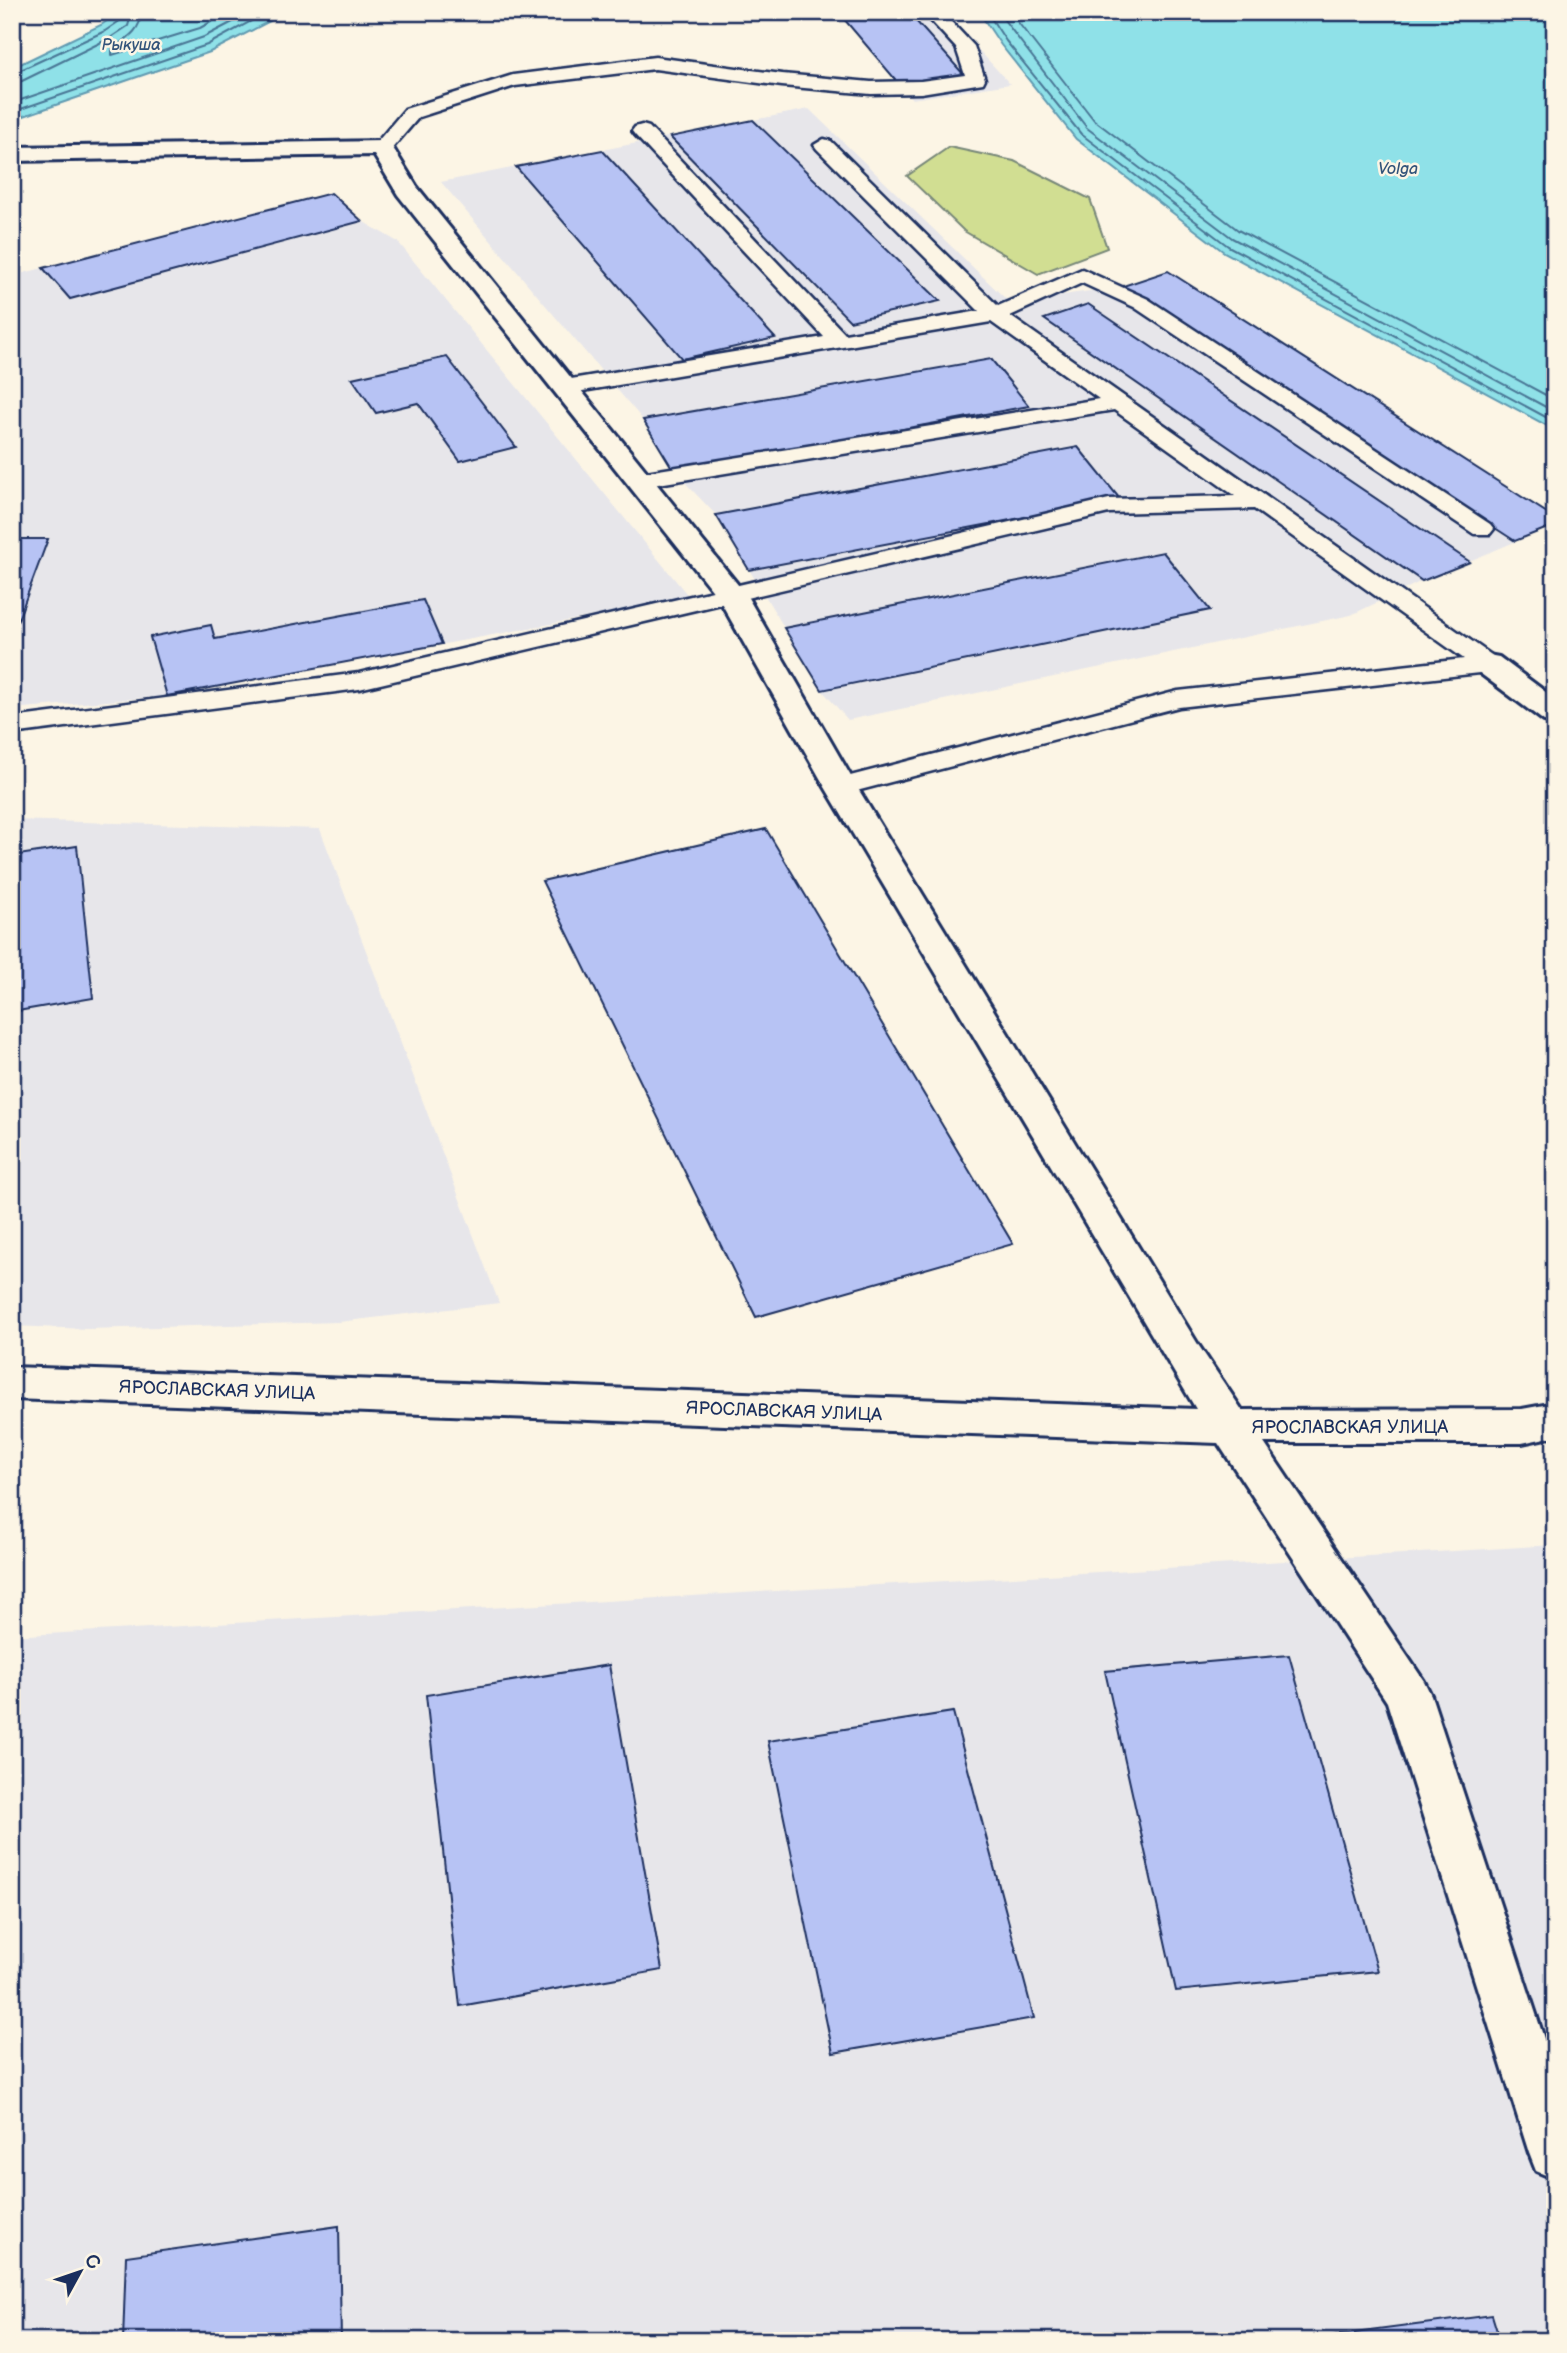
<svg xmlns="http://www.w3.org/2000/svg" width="1567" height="2353" font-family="'Balsamiq Sans',sans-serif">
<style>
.built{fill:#e7e6ea}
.green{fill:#d1de92;stroke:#768678;stroke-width:2}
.water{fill:#8fe1e8;stroke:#619ab1;stroke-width:2}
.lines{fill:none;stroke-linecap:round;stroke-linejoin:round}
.shore{stroke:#497695;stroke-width:2}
.building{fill:#b7c3f4;stroke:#1b2f5e;stroke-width:2}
.lane-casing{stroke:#1b2f5e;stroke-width:5}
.street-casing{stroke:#1b2f5e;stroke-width:6}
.lane{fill:#fcf5e5;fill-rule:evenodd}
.street{fill:#fcf5e5;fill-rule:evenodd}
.labels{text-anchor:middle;stroke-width:5;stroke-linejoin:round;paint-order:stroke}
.far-water-label{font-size:16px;font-style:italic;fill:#32537a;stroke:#fcf5e5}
.street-label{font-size:18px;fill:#1b2f5e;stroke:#fcf5e5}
</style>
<rect width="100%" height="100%" fill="#fcf5e5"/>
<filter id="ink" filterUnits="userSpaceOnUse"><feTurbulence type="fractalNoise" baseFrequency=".0143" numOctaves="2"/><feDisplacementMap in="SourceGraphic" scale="14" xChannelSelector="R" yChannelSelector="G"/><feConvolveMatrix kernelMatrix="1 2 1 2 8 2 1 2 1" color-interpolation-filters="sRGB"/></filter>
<g filter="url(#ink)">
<path class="built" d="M838 12H944L1010 84 912 99Z
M809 109 1010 303 1123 286 1168 271 1555 518V525L1422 581 1351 615 848 720 822 690 716 515 674 471 643 420 441 182Z
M331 193 362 221 398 242 690 598 167 696 12 709V276Z
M12 820 320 829 499 1303 339 1322 88 1329 12 1326Z
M1555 1545V2341H12V1636Z"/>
<path class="green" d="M949 147 1014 161 1090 199 1107 248 1038 274 964 231 907 176Z"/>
<path class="water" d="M120 12H277L270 21 210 52 12 120V68L101 25Z
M979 12H1555V430L1224 252 1076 139 1001 45Z"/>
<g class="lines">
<path class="shore" d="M142 12C140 32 127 38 112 49V55L200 28 229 12
M987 12 1006 41 1081 134 1228 246 1555 422
M998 12 1087 128 1232 238 1555 412
M1010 12 1094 120 1238 230 1555 400
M12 74 105 31 121 20 123 12
M12 83 22 81 110 38 128 26 132 12
M12 103 204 37 252 12
M12 112 207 45 268 12"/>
</g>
<path class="building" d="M838 12H908L965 76 900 85Z
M753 120 940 301 850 321 670 137Z
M602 150 775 338 682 359 516 167Z
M331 193 362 221 70 299 43 268Z
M1168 271 1555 518V525L1515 541 1123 286Z
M1088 304 1470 562 1422 581 1044 319Z
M447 357 516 447 460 461 418 403 376 413 352 378Z
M991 359 1029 406 674 471 643 420Z
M1078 447 1120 499 749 570 716 515Z
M12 539H48L12 636Z
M1163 552 1210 610 822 690 784 628Z
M423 600 442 644 167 696 150 637 211 625 215 639Z
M766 829 1013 1244 756 1317 542 881Z
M77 846 93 998 12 1012V856Z
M1289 1655 1378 1971 1176 1991 1105 1671Z
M609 1665 662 1970 460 2006 426 1695Z
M953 1712 1034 2018 833 2053 768 1741Z
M339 2226 341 2341H123L126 2256Z
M1492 2315 1500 2341H1293Z"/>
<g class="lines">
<g class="lane-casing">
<path id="lane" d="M923 12H942L974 46 985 79 983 83 921 93 871 94 782 86 655 69 515 86 419 117 389 152 382 154 372 148 405 109 513 75 655 57 782 74 871 82 921 81 965 75 956 48Z
M642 125 649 127 845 334 979 311 817 149 814 145 824 139 831 141 998 306 1082 269 1148 299 1490 524 1494 529 1490 534H1474L1134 307 1082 283 1010 316 1497 659 1501 664 1497 669 1488 672 1179 707 841 795 831 793 828 787 831 781 1178 691 1464 659 1254 509 1109 513 359 689 12 734V718L359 673 1109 499 1235 496 1114 410 640 487 632 485 628 480 632 475 640 473 1099 399 991 322 565 394 557 392 554 387 557 382 565 380 824 337 635 135 632 131 635 127Z"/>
</g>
<g class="street-casing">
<path id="street" d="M382 141 390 143 417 187 747 596 857 787 1199 1346 1242 1410 1522 1409 1555 1403V1436L1522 1443H1264L1424 1681 1431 1695 1555 2072V2179L1536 2171 1529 2153 1387 1702 1218 1443 12 1399V1367L1196 1409 825 787 719 599 398 195 374 155 12 161V147Z
M1488 655 1499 657 1555 699V723L1544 721 1477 671 1472 664 1477 657Z"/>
</g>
<use href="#lane" class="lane"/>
<use href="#street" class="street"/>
</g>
</g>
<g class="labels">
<g class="far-water-label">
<text x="131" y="50">Рыкуша</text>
<text x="1398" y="174">Volga</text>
</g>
<g class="street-label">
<text transform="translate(217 1390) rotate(2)" y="6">ЯРОСЛАВСКАЯ УЛИЦА</text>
<text transform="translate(784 1411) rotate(2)" y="6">ЯРОСЛАВСКАЯ УЛИЦА</text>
<text x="1350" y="1433">ЯРОСЛАВСКАЯ УЛИЦА</text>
</g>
</g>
<rect width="1567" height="2353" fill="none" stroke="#fcf5e5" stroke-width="42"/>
<rect x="21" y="21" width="1525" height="2311" fill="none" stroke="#1b2f5e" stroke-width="2.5" filter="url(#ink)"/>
<g transform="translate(80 2272) rotate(50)" stroke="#fcf5e5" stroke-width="5" paint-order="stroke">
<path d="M0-5L12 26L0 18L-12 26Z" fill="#1b2f5e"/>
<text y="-10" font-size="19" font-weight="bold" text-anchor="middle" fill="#1b2f5e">С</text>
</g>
</svg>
